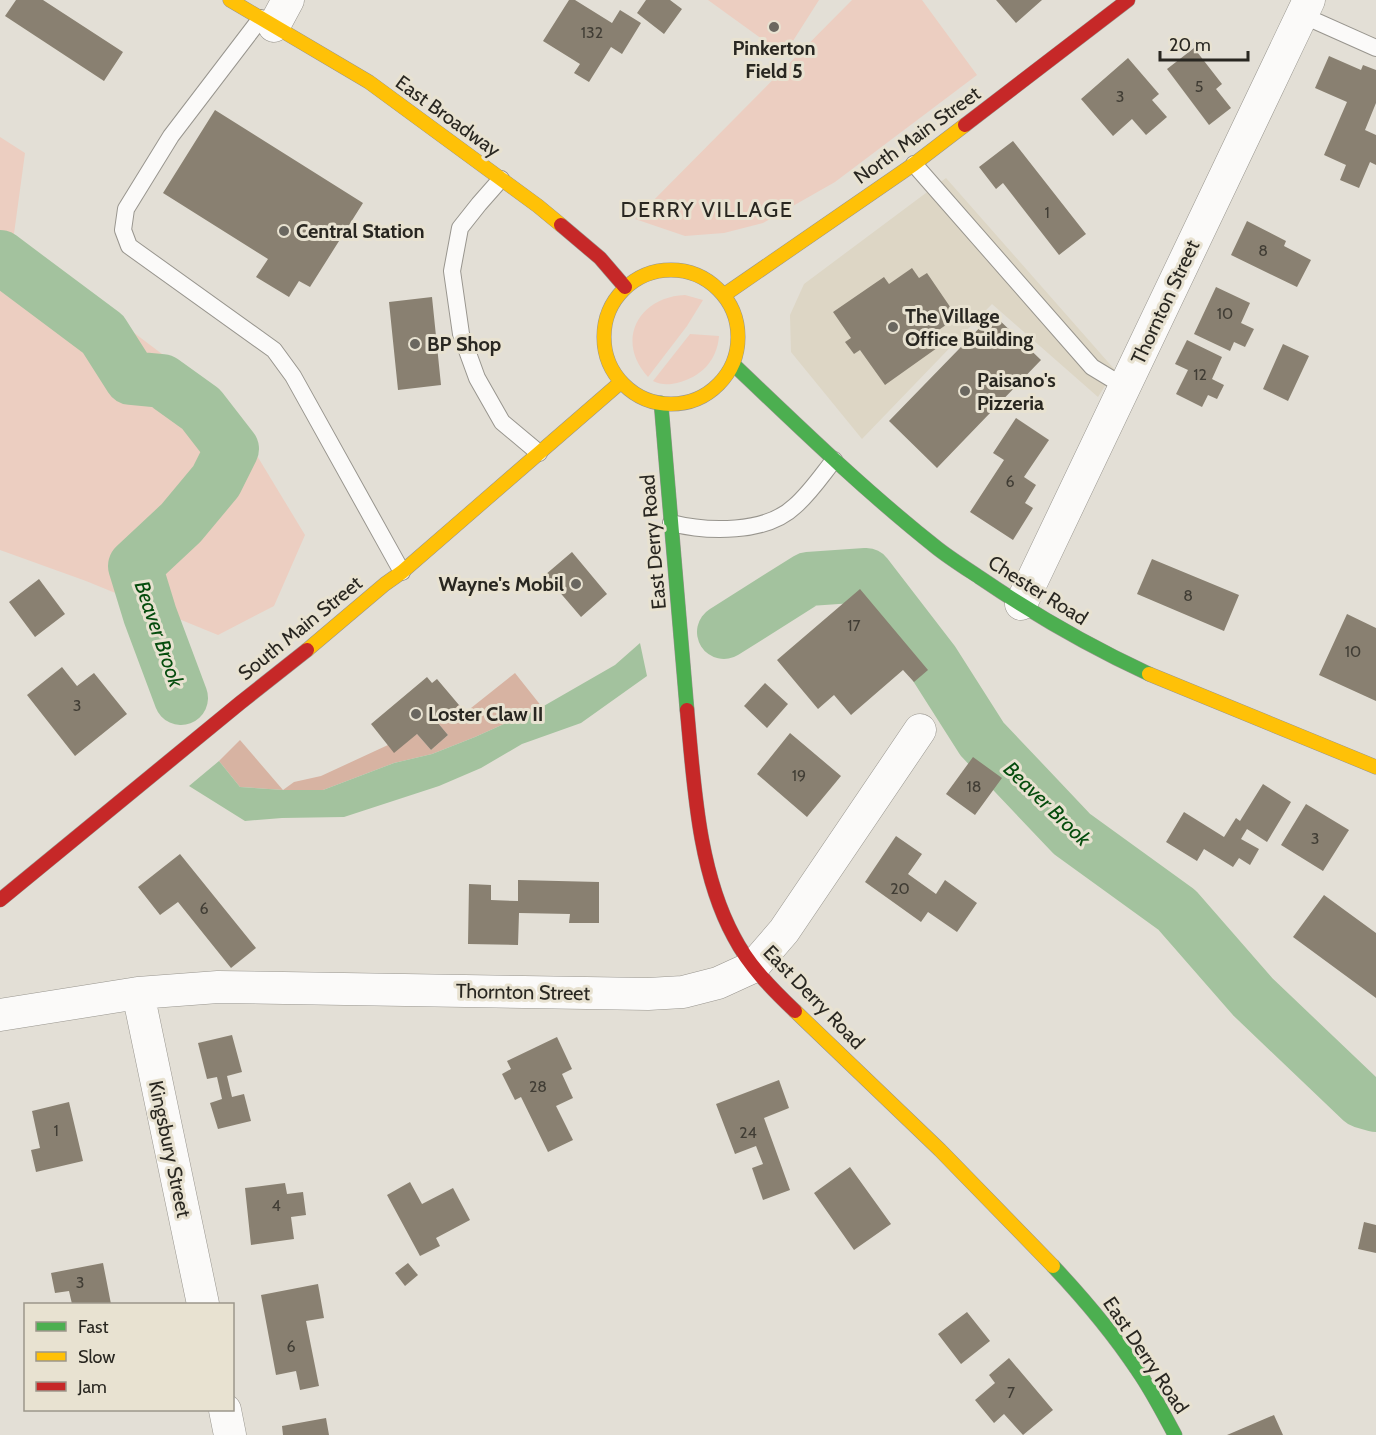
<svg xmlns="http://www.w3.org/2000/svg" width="1376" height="1435" font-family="Cabin,sans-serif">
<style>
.built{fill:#ddd6c5}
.green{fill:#eccec1}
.forest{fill:#d7b3a2}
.water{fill:#a3c29e}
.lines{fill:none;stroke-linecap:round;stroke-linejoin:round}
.river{stroke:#a3c29e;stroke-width:54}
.building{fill:#898071}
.lane-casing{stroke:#98958e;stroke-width:18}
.street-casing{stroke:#98958e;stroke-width:33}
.fast-casing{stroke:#98958e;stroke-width:15}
.slow-casing{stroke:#98958e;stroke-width:15}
.jam-casing{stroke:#98958e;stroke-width:15}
.lane{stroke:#fbfaf9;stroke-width:16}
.street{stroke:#fbfaf9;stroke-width:32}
.fast{stroke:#4caf50;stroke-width:14}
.slow{stroke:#ffc107;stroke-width:14}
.jam{stroke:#c62828;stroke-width:14}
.poi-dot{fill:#6a6760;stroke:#e8e2d1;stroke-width:2}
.labels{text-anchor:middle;stroke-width:6;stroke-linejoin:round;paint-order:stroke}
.number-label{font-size:16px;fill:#413d35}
.poi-label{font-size:20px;font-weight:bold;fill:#292721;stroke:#e8e2d1;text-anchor:start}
.street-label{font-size:20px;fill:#292721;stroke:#e8e2d1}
.water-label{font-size:21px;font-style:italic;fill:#054c0d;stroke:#e8e2d1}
.quarter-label{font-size:22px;letter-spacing:1.5px;fill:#292721;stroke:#e8e2d1}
</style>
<rect width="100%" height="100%" fill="#e3dfd6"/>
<path class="built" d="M946 178 1115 370 1098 397 992 304 862 439 791 352 790 315 804 284Z"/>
<path class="green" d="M708 0H819L784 55Z
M852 0H922L977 75 835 182 763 223 724 233 685 236 635 219Z
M0 137 25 153 13 241 224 401 305 535 274 606 218 635 86 581 0 550Z
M685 295 703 300 687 326 648 377C615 341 638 297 685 295Z
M690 334 719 336C717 361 701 377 677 383 668 385 661 385 653 381Z"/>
<path class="forest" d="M515 673 542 707 475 737 432 754 394 763 323 790H283L240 787 219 761 240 740 283 790 294 782 321 776 388 745 417 734 431 750 448 735 438 723 459 705 466 712Z"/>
<path class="water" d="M640 643 647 676 581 723 522 744 481 768 439 786 344 817 282 818 245 821 189 786 219 761 240 787 283 790H323L394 763 432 754 475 737 542 707 615 665Z"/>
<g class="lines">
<path class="river" d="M0 257 103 334 131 378 162 381 201 409 232 449 216 481 181 523 135 566 150 615 181 698
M724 632 808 579 866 575 933 662 982 739 1072 834 1177 910 1253 997 1362 1101 1376 1105"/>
</g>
<path class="building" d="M16 0H43L123 52 104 81 5 16Z
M569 0H575L612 23 620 10 641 23 622 54 611 47 589 82 574 73 580 64 543 41Z
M646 0H670L682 9 664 34 637 13Z
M996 0H1042L1016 23Z
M1194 48 1222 84 1216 89 1231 108 1209 125 1167 69Z
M1329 56 1361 70 1363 65 1376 70V103L1365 130 1376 135V165L1370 162 1359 188 1340 180 1346 165 1324 155 1347 102 1315 88Z
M1128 58 1159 94 1152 100 1167 117 1146 135 1132 119 1113 136 1081 99Z
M215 110 363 203 310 287 299 281 289 297 256 277 268 259 163 193Z
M1013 141 1086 234 1059 255 1003 183 996 189 979 167Z
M1247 221 1286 241 1284 246 1311 260 1297 287 1231 255Z
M912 268 919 278 927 273 957 317 929 337 937 348 885 385 860 350 854 354 845 342 851 338 833 312 884 277 889 284Z
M1216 287 1250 303 1241 323 1254 329 1245 347 1234 342 1230 351 1194 334Z
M432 297 441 385 398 390 389 302Z
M993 314 1041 360 937 468 889 421Z
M1187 340 1222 357 1212 379 1224 385 1217 399 1208 395 1202 407 1176 394 1188 370 1175 364Z
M1283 344 1309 356 1288 401 1263 389Z
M1016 418 1049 440 1024 477 1036 485 1025 503 1033 508 1013 540 970 512 1004 460 993 453Z
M572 552 607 594 581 617 545 575Z
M1152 559 1239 595 1224 631 1137 594Z
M39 579 65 614 35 637 9 602Z
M860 589 928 670 914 682 903 670 851 715 834 695 818 709 777 660Z
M1347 614 1376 628V701L1319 675Z
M62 667 77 686 94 673 127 714 75 756 27 695Z
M427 677 432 683 437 679 459 705 438 723 448 735 431 750 417 734 394 753 371 724Z
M765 683 788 704 767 728 744 706Z
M790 733 841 776 807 817 757 774Z
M973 757 1002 778 975 815 946 794Z
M1263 784 1291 802 1267 842 1247 829 1241 839 1259 849 1250 865 1239 858 1233 867 1204 849 1197 861 1166 842 1184 812 1224 837 1236 818 1240 821Z
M1306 804 1349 830 1323 871 1281 845Z
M896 836 922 854 908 874 936 894 945 880 977 903 957 932 928 912 921 922 865 882Z
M180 854 256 948 231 968 178 902 160 915 138 887Z
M518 880 599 882V923H569L570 914 519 913 518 945 468 944 469 884 491 885V900L518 901Z
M1324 895 1376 933V998L1293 937Z
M232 1035 242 1072 227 1076 232 1097 244 1094 251 1121 218 1129 210 1103 222 1099 217 1077 207 1079 198 1043Z
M557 1037 572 1069 562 1074 573 1098 556 1106 573 1140 548 1152 521 1097 515 1100 502 1074 511 1069 507 1061Z
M779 1080 789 1108 764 1118 790 1190 763 1200 752 1168 763 1164 756 1146 735 1154 716 1104Z
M69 1102 83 1161 36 1172 31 1150 40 1148 32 1111Z
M850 1167 891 1224 854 1250 814 1193Z
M410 1182 422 1204 453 1188 470 1220 436 1238 440 1246 420 1256 387 1195Z
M285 1183 287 1194 303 1192 306 1215 291 1217 294 1239 251 1245 245 1188Z
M1364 1222 1376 1225V1253L1358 1249Z
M103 1263 111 1304H72L69 1291 55 1293 51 1273Z
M408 1263 418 1275 405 1286 395 1273Z
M318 1284 324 1318 306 1321 319 1386 300 1390 296 1371 276 1375 261 1295Z
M967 1312 990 1341 961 1364 938 1334Z
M1009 1358 1053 1410 1023 1435 1004 1414 994 1423 975 1400 995 1383 989 1375Z
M1274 1415 1283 1435H1227Z
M326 1418 329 1435H283L282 1426Z"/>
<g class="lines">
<g class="lane-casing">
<path id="lane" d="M1302 15 1376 48
M261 18 171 136 126 209 123 230 129 246 274 350 293 376 402 572
M914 164 1092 367 1125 387
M501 179 479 204 460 228 452 271 461 334 477 378 502 422 539 453
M671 523C707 532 766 534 795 506 810 493 822 475 834 460"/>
</g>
<g class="street-casing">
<path id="street" d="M274 26 288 0
M1021 604 1309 0
M138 993 203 1304
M0 1015 138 993 218 987 648 994 683 992 718 983 753 967 784 931 920 730
M225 1410 230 1435"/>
</g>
<g class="fast-casing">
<path id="fast" d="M733 364C799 427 865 491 937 548 951 559 967 569 982 579 1035 615 1091 647 1149 674
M661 403 687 710
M1053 1266C1084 1299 1113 1333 1138 1371 1152 1391 1163 1413 1175 1435"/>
</g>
<g class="slow-casing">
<path id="slow" d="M230 0 369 82 538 206 561 225
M604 337a67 67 0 1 1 134 0a67 67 0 1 1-134 0Z
M724 295 914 164 965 125
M307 650 385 584 402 572 621 382
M1149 674 1376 767
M795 1011 940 1150 1053 1266"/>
</g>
<g class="jam-casing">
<path id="jam" d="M965 125 1128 0
M561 225 600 258 625 287
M687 710C694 784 698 871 734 937 749 966 772 989 795 1011
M0 900 240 703 307 650"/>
</g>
<use href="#lane" class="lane"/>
<use href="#street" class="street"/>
<use href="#fast" class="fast"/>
<use href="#slow" class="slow"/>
<use href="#jam" class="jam"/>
</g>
<g class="poi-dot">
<circle cx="774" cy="27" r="6"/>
<circle cx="284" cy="231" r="6"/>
<circle cx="893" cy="327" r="6"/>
<circle cx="415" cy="344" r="6"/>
<circle cx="965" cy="391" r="6"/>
<circle cx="576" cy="584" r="6"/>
<circle cx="416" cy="714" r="6"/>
</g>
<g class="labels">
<g class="number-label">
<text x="592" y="38">132</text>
<text x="1199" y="92">5</text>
<text x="1120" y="102">3</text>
<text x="1047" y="218">1</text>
<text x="1263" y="256">8</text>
<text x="1225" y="319">10</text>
<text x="1200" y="380">12</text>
<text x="1010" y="487">6</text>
<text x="1188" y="601">8</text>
<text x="854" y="631">17</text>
<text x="1353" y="657">10</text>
<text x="77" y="711">3</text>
<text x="799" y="781">19</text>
<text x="974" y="792">18</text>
<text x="1315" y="844">3</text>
<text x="900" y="894">20</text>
<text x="204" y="914">6</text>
<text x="538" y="1092">28</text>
<text x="56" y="1136">1</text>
<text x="748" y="1138">24</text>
<text x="276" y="1211">4</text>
<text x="80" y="1288">3</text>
<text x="291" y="1352">6</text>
<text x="1011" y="1398">7</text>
</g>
<g class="poi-label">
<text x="774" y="55" text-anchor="middle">Pinkerton<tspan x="774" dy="23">Field 5</tspan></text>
<text x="296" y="238">Central Station</text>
<text x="905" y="323">The Village<tspan x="905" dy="23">Office Building</tspan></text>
<text x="427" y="351">BP Shop</text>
<text x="977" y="387">Paisano's<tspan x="977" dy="23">Pizzeria</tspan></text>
<text x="564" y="591" text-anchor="end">Wayne's Mobil</text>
<text x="428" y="721">Loster Claw II</text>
</g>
<g class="street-label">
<text transform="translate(448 116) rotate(36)" y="7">East Broadway</text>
<text transform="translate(917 135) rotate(-36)" y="7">North Main Street</text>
<text transform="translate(1165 302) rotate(-65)" y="7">Thornton Street</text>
<text transform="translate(653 542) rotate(-95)" y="7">East Derry Road</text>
<text transform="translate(1038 590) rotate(32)" y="7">Chester Road</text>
<text transform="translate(300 628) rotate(-39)" y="7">South Main Street</text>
<text transform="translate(523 992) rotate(1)" y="7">Thornton Street</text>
<text transform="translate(814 997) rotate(46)" y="7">East Derry Road</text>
<text transform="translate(170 1149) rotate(78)" y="7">Kingsbury Street</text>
<text transform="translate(1146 1355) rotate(56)" y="7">East Derry Road</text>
</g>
<g class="water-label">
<text transform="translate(159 634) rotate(71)" y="7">Beaver Brook</text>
<text transform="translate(1047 804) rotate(44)" y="7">Beaver Brook</text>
</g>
<g class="quarter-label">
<text x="707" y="217">DERRY VILLAGE</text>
</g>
</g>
<rect x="24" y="1303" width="210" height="108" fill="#e8e2d1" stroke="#9c978b" stroke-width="1.5"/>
<rect x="36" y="1322" width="30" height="9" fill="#4caf50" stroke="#9c978b" stroke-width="1.5"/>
<text x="78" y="1333" font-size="18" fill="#292721">Fast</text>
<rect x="36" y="1352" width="30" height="9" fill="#ffc107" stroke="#9c978b" stroke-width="1.5"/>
<text x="78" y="1363" font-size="18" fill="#292721">Slow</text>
<rect x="36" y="1382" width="30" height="9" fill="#c62828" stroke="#9c978b" stroke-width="1.5"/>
<text x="78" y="1393" font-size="18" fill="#292721">Jam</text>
<path d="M1160 51v9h88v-9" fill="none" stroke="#292721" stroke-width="3"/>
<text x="1169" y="51" font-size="18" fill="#292721" stroke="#e8e2d1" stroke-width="4.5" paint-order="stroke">20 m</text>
</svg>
